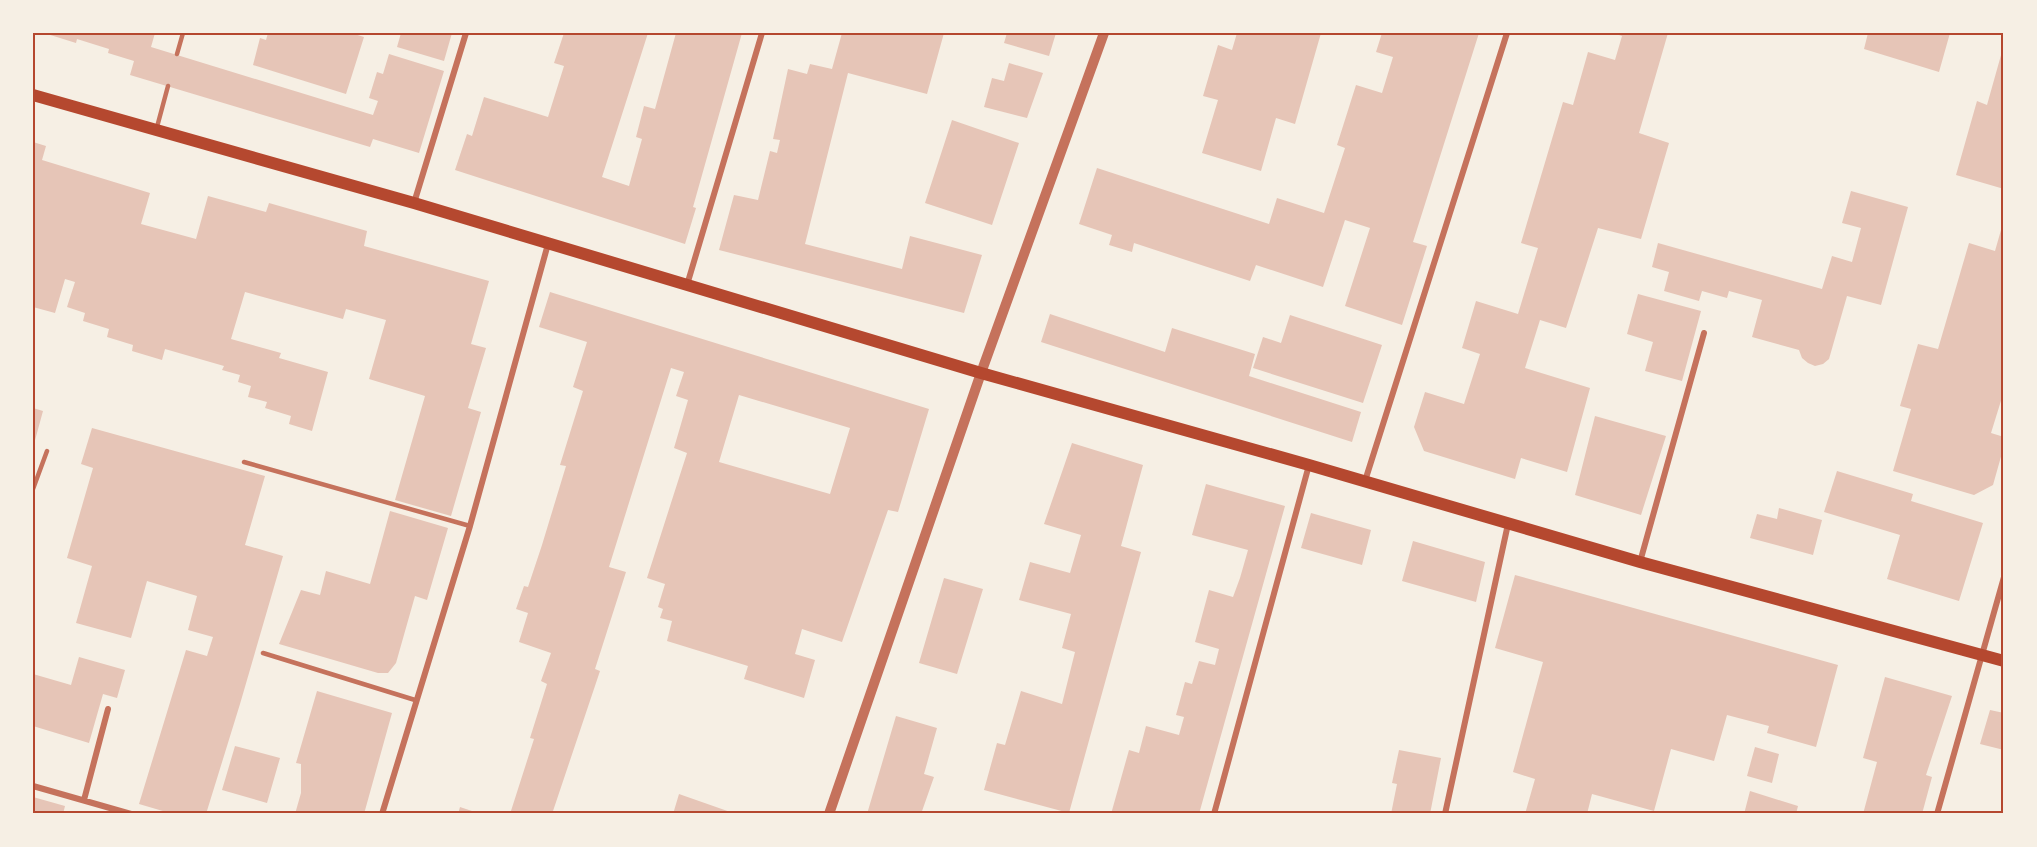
<svg xmlns="http://www.w3.org/2000/svg" width="2037" height="847" font-family="Literata,serif">
<style>
.building{fill:#e6c5b7;fill-rule:evenodd}
.lines{fill:none;stroke-linecap:round;stroke-linejoin:round}
.service{stroke:#c5725c;stroke-width:4.5}
.minor{stroke:#c5725c;stroke-width:6}
.tertiary{stroke:#c5725c;stroke-width:10}
.secondary{stroke:#b5482f;stroke-width:12}
.neatline{fill:none;stroke:#b5482f;stroke-width:2}
</style>
<rect width="100%" height="100%" fill="#f6efe4"/>
<path class="building" d="M44 33H155L151 47 373 115 378 101 369 98 377 72 383 74 389 54 444 71 419 153 373 139 370 147 130 75 134 61 108 53 109 49 77 39 76 43Z
M268 33H351L364 37 346 94 253 65 260 38 266 40Z
M401 33H452L444 61 397 47Z
M564 33H648L602 177 629 186 642 139 636 137 644 106 655 109 676 33H742L693 207 696 208 685 244 455 170 467 134 472 136 484 97 548 117 564 66 554 63Z
M842 33H944L927 94 848 73 805 244 902 269 910 236 982 255 964 313 719 250 734 195 758 200 770 151 777 153 780 140 773 139 788 69 807 74 810 64 832 69Z
M1007 33H1056L1049 56 1004 43Z
M1237 33H1321L1295 124 1276 118 1261 171 1202 153 1218 100 1203 96 1218 45 1232 50Z
M1382 33H1479L1413 242 1427 246 1402 325 1345 306 1370 228 1345 220 1323 287 1256 265 1250 281 1134 243 1132 252 1109 245 1112 235 1079 224 1097 168 1269 224 1277 198 1324 213 1345 148 1337 145 1356 85 1382 93 1393 57 1376 52Z
M1613 33H1668L1639 133 1669 143 1641 239 1598 228 1566 328 1540 320 1525 368 1590 388 1567 472 1521 458 1515 479 1424 451 1414 427 1425 392 1464 404 1480 354 1462 348 1476 301 1518 314 1538 248 1521 243 1563 102 1573 105 1588 52 1615 60 1622 36Z
M1868 33H1950L1939 72 1864 49Z
M2003 48H2004V189L1956 175 1977 101 1987 105Z
M1009 63 1043 73 1027 118 984 107 992 78 1004 81Z
M952 120 1019 143 992 225 925 203Z
M33 142 46 146 42 160 150 193 141 224 196 239 208 196 266 212 269 203 367 231 364 246 489 281 471 344 486 348 468 408 481 412 451 516 395 500 425 396 369 379 386 320 346 309 343 319 245 292 231 339 281 353 279 358 328 372 312 431 289 424 291 416 265 408 267 402 248 397 251 386 238 382 240 375 222 370 224 366 165 349 162 360 132 351 133 345 107 337 109 329 83 321 85 313 67 307 75 282 65 279 55 313 33 307Z
M1851 191 1908 207 1881 305 1847 296 1829 359 1823 364 1815 366 1808 363 1802 358 1799 350 1752 337 1762 300 1729 291 1727 298 1702 291 1699 301 1664 291 1669 272 1652 267 1658 243 1822 289 1832 256 1852 262 1861 228 1842 223Z
M2003 223 2004 391 1991 433 2004 437V446L1993 485 1974 495 1893 471 1911 409 1900 406 1918 344 1938 349 1969 243 1995 251Z
M550 292 929 409 898 512 888 510 842 642 802 629 795 654 815 660 804 698 744 679 748 666 667 641 672 621 660 618 663 609 658 607 665 584 647 578 687 453 674 448 688 400 676 396 684 372 671 368 609 567 626 572 595 669 600 671 552 814H510L534 739 530 738 547 684 541 681 551 653 519 642 528 613 516 609 524 586 528 587 542 545 566 466 560 465 583 391 573 387 587 342 539 327ZM739 395 850 428 830 494 719 462Z
M1638 294 1701 311 1682 381 1645 371 1653 342 1627 334Z
M1050 314 1165 352 1172 328 1255 354 1249 376 1361 412 1352 442 1041 342Z
M1290 315 1382 345 1363 403 1253 368 1263 337 1281 343Z
M33 408 43 411 34 444H33Z
M1595 416 1666 436 1641 515 1575 495Z
M92 428 265 476 245 545 283 556 240 704 206 814H173L139 804 186 650 207 656 213 637 188 630 197 596 147 581 131 638 76 623 92 566 67 558 93 468 81 464Z
M1072 443 1143 465 1121 546 1141 552 1069 813 984 790 997 743 1005 745 1021 691 1062 704 1075 652 1062 648 1071 614 1019 600 1030 562 1070 573 1081 535 1044 524Z
M1837 471 1913 494 1911 501 1983 523 1959 601 1887 579 1900 535 1824 512Z
M1206 484 1285 506 1199 814H1111L1129 750 1139 753 1146 726 1179 735 1184 717 1176 715 1185 682 1192 684 1199 661 1215 665 1219 649 1195 642 1209 590 1233 597 1240 578 1248 550 1192 535Z
M1779 508 1822 520 1813 555 1750 538 1757 514 1777 519Z
M390 511 448 528 427 600 415 596 396 663 388 673H378L279 644 301 590 320 595 326 571 370 584Z
M1311 513 1371 530 1362 565 1301 548Z
M1413 541 1485 562 1476 602 1402 581Z
M1515 575 1838 665 1816 747 1767 733 1769 726 1727 715 1714 761 1671 749 1654 811 1592 794 1587 814H1525L1535 779 1513 772 1543 662 1495 648Z
M944 578 983 589 957 674 919 663Z
M79 657 125 670 117 698 103 694 89 743 33 726V674L71 685Z
M1885 677 1952 696 1926 775 1932 777 1922 814H1863L1877 762 1863 758Z
M317 691 392 713 364 814H295L301 793V764L296 763Z
M1990 710 2004 713V750L1980 744Z
M896 716 937 728 924 774 934 777 921 814H867Z
M235 746 280 758 267 803 222 790Z
M1755 747 1779 754 1772 783 1747 776Z
M1399 750 1441 758 1430 814H1391L1397 784 1392 783Z
M1750 791 1798 806 1796 814H1744Z
M679 794 736 814H673Z
M33 797 65 806 63 814H33Z
M460 807 481 814H458Z"/>
<g class="lines">
<path class="service" d="M177 54 183 33
M157 127 168 86
M244 462 470 526
M33 489 47 451
M263 653 415 700"/>
<path class="minor" d="M414 203 466 33
M687 285 762 33
M1365 481 1507 33
M1640 562 1704 333
M33 786 131 814
M84 800 108 709
M382 814 470 526 548 244
M1214 814 1309 465
M1445 814 1508 524
M1937 814 2004 577"/>
<path class="tertiary" d="M829 814 981 373 1104 33"/>
<path class="secondary" d="M33 95 414 203 981 373 1309 465 1640 562 2004 661"/>
</g>
<rect width="2037" height="847" fill="none" stroke="#f6efe4" stroke-width="69"/>
<rect x="34" y="34" width="1968" height="778" class="neatline"/>
</svg>
